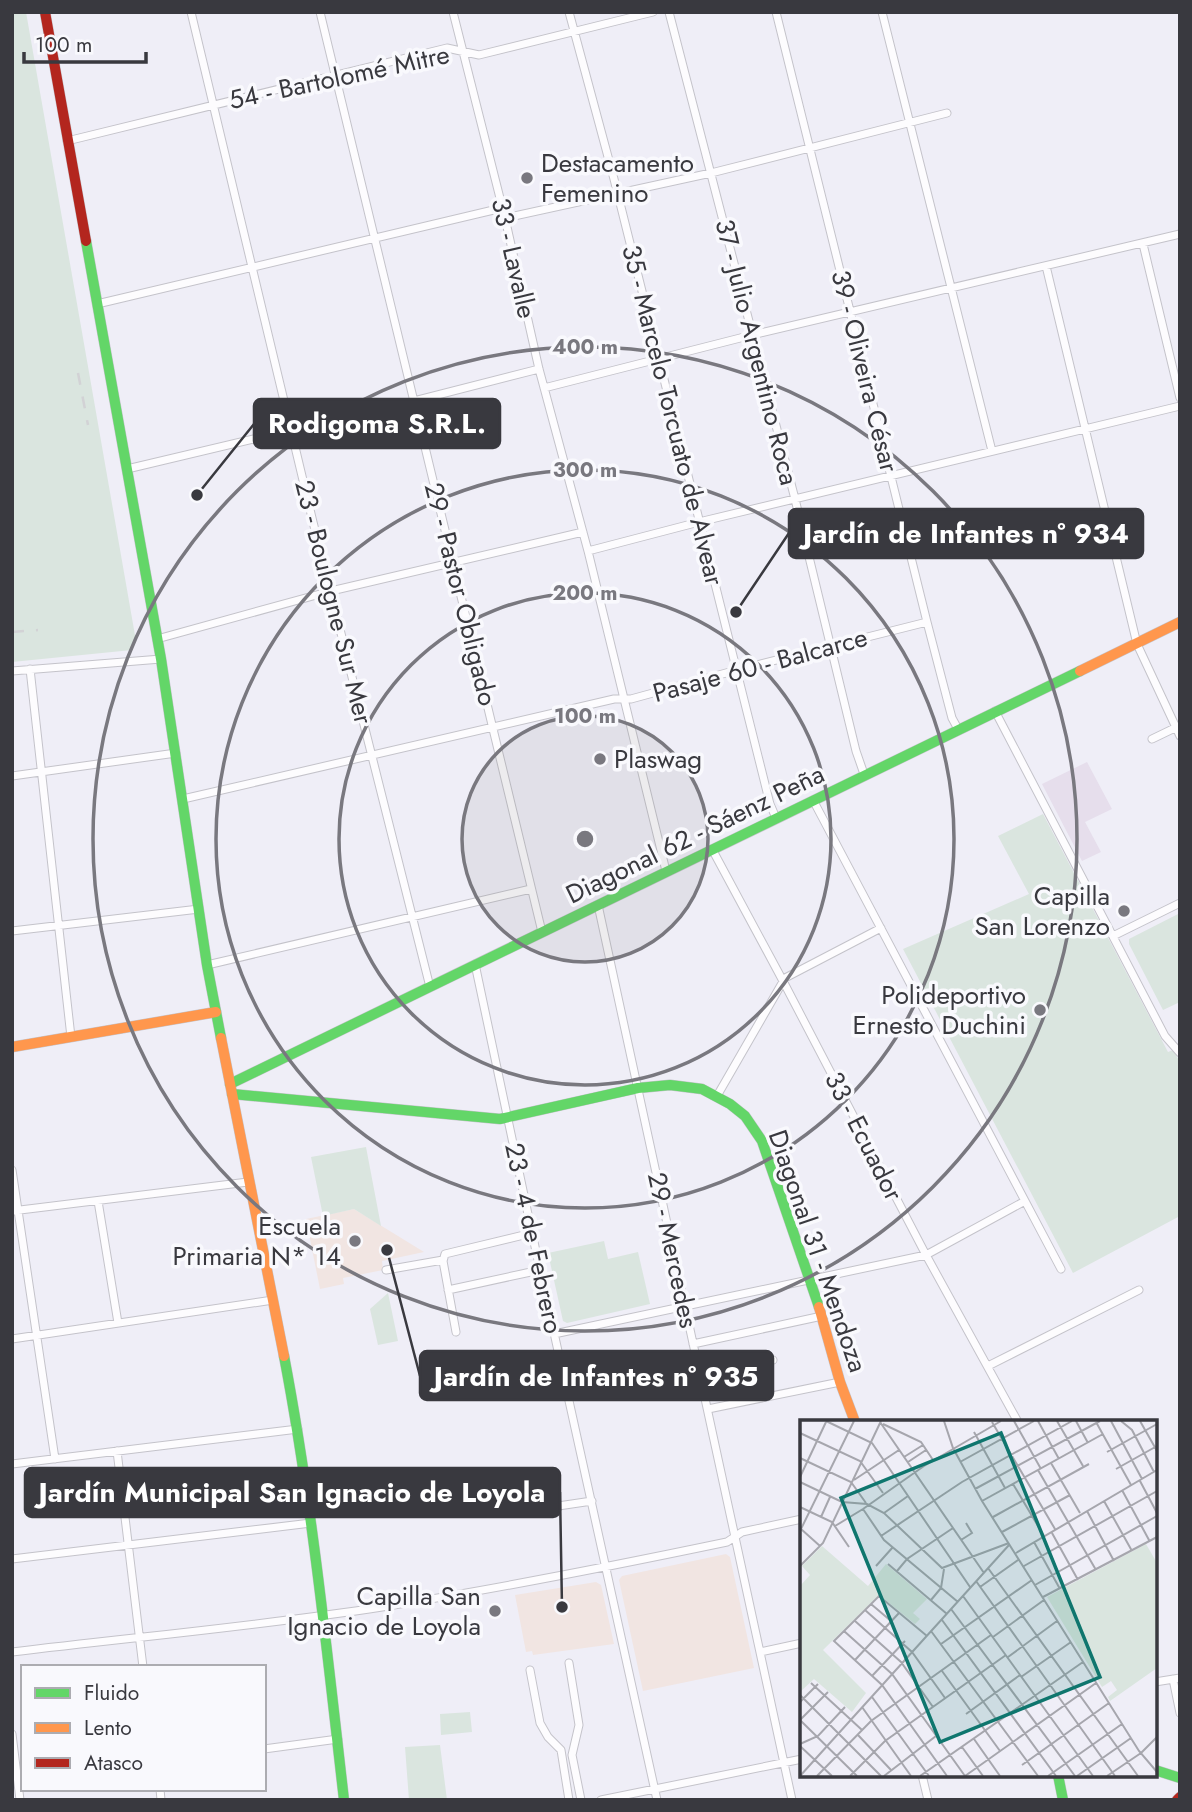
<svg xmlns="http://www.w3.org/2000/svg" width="1192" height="1812" font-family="Jost,sans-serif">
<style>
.commercial{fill:#e6deec}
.education{fill:#f1e5e2}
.green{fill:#dae5df}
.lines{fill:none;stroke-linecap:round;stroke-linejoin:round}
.street-casing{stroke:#c4c3ca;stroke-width:9}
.fast-casing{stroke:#c4c3ca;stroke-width:11}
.slow-casing{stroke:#c4c3ca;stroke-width:11}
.jam-casing{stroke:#c4c3ca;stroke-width:11}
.street{stroke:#fdfcfe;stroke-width:7}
.fast{stroke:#63d668;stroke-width:10}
.slow{stroke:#ff974d;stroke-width:10}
.jam{stroke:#b3261e;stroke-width:10}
.rail{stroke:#d2d2d5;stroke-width:2.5;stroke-dasharray:12 12;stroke-linecap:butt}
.ring{fill:none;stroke:#79787f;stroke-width:3.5}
.poi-dot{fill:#79787f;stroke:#f9f9fd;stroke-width:2.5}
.labels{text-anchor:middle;stroke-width:7;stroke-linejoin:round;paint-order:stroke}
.street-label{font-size:26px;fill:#39393f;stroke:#f9f9fd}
.poi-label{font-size:26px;fill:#39393f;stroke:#f9f9fd;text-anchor:end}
.inset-road{fill:none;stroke:#a6a6ad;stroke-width:2}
.view{fill:#0f766e;fill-opacity:0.15;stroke:#0f766e;stroke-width:3.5}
.inset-edge{fill:none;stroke:#39393f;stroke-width:3.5}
.centre{fill:#79787f;stroke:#f9f9fd;stroke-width:3.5}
.ring-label{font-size:21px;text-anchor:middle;font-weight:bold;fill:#79787f;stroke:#f9f9fd;stroke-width:7;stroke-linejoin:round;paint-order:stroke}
.leader{fill:none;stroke:#39393f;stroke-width:2.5}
.callout-dot{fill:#39393f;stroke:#f9f9fd;stroke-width:2.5}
.callout{fill:#39393f;stroke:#39393f;stroke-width:2.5}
.callout-label{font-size:28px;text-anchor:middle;font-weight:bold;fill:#fff}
</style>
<rect width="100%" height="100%" fill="#efeef7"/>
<path class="commercial" d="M1087 762 1112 809 1085 822 1101 852 1082 861 1042 784Z"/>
<path class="education" d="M354 1209 424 1252 382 1261 383 1270 343 1278 344 1284 320 1289 306 1219Z
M726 1554 730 1557 754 1668 643 1691 619 1580 622 1576Z
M596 1582 601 1585 614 1644 533 1655 532 1651 526 1652 515 1595Z"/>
<path class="green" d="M12 12H26L136 641 132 650 12 662Z
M1043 814 1168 1052 1173 1050 1180 1062V1216L1073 1273 903 949 1029 894 998 836Z
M1180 913V1002L1163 1010 1129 944V939Z
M366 1147 381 1226 354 1209 323 1216 311 1157Z
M604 1241 608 1259 638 1252 650 1304 567 1323 563 1321 548 1253Z
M388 1293 398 1341 378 1345 370 1309Z
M470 1712 472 1732 441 1735 440 1714Z
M440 1745 447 1800H409L405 1747Z"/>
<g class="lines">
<g class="street-casing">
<path id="street" d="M191 12 313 522 430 987
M320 12 542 932
M453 12 505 218 539 369 588 551 666 871
M569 12 614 179 770 804 776 818
M669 12 795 499 856 751 864 774
M776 12 927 622 952 718 958 729
M882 12 992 451
M67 141 447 48 479 55 653 12
M505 218 711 173 947 113
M1143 244 1180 398
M1046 266 1137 644 1180 736
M97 304 502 208
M544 388 752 335 1180 234
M127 469 414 401 539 369
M588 551 699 522 1180 406
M157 639 331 591 583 532
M30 669 71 1037
M12 671 161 659
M995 711 1165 1036 1180 1053
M1152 739 1179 726
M12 776 176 753
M183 799 614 699H631L737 670 927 622
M813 800 1061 1269
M712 849 783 981 926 1255 1018 1422
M598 905 792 1800
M12 931 199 909
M1113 936 1180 903
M475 964 532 1233 657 1800
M207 965 531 889
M717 1096 785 978 881 928
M12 1170 55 1459
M98 1201 118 1323
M12 1211 248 1182
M386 1270 443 1260
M448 1290 540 1270
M456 1332 443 1261 445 1254 532 1233
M554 1334 926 1255 1025 1201
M12 1339 273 1300
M693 1344 822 1316
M988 1366 1139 1290
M699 1375 773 1360
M708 1409 840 1382
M117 1451 143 1667
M12 1464 298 1429
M538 1509 592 1501
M12 1559 311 1523
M12 1652C135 1637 259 1626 382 1607 497 1589 612 1566 727 1542L742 1532 802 1519
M760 1652 802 1643
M569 1663 579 1725 572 1755 581 1800
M530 1670 540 1723 548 1737 561 1750 569 1800
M1173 1679 1180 1713
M1155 1682 1180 1678
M12 1734 20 1800
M264 1749 338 1739
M922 1775 928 1800
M160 1789 161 1800
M601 1800 802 1759"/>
</g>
<g class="fast-casing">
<path id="fast" d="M86 241 161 659 207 965 221 1038
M230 1084 1080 671
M232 1094 500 1119 638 1088 670 1085 702 1089 730 1104 745 1116 762 1141 819 1307
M284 1356C312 1503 327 1652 344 1800
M1155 1770 1180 1778
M1058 1775 1063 1800"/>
</g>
<g class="slow-casing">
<path id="slow" d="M1080 671 1180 622
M221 1038 284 1356
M12 1047 216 1012
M819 1307 840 1382 855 1422"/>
</g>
<g class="jam-casing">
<path id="jam" d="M45 12 86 241
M1177 1800 1180 1797"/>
</g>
<use href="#street" class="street"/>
<use href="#fast" class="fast"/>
<use href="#slow" class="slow"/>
<use href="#jam" class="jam"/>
<path class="rail" d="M78 373 88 425
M12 632 38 630"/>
</g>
<circle cx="585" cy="839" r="123" fill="#79787f" fill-opacity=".12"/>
<g class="ring">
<circle cx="585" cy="839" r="123"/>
<circle cx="585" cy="839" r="246"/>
<circle cx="585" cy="839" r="369"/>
<circle cx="585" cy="839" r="492"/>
</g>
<g class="poi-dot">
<circle cx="527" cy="178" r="7"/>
<circle cx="600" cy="759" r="7"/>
<circle cx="1124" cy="911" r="7"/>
<circle cx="1040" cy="1010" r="7"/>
<circle cx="355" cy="1241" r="7"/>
<circle cx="495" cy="1611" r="7"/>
</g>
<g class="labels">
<g class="street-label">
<text transform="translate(339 77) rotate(-12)" y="9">54 - Bartolomé Mitre</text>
<text transform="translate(514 258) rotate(77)" y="9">33 - Lavalle</text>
<text transform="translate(757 352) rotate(76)" y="9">37 - Julio Argentino Roca</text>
<text transform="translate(865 371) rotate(76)" y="9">39 - Oliveira César</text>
<text transform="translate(673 415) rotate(76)" y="9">35 - Marcelo Torcuato de Alvear</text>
<text transform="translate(461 594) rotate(76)" y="9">29 - Pastor Obligado</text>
<text transform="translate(334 602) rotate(76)" y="9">23 - Boulogne Sur Mer</text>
<text transform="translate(760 665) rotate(-15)" y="9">Pasaje 60 - Balcarce</text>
<text transform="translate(695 834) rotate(-26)" y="9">Diagonal 62 - Sáenz Peña</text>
<text transform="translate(864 1136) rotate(63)" y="9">33 - Ecuador</text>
<text transform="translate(534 1238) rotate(78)" y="9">23 - 4 de Febrero</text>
<text transform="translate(673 1250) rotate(78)" y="9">29 - Mercedes</text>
<text transform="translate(818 1251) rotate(71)" y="9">Diagonal 31 - Mendoza</text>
</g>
<g class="poi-label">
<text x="541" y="172" text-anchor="start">Destacamento<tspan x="541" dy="30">Femenino</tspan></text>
<text x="614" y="768" text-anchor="start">Plaswag</text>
<text x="1110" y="905">Capilla<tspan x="1110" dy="30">San Lorenzo</tspan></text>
<text x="1026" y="1004">Polideportivo<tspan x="1026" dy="30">Ernesto Duchini</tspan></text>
<text x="341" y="1235">Escuela<tspan x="341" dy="30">Primaria N* 14</tspan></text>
<text x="481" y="1605">Capilla San<tspan x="481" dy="30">Ignacio de Loyola</tspan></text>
</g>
</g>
<g transform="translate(800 1420)">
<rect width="357" height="357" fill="#efeef7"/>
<path d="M346 124 357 143V248L310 281 308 277 317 270 311 261 302 267 247 177ZM22 126 68 166 86 144 127 179 113 193 120 199 115 204 79 175 23 230 66 273 52 292 14 259 0 272V166L10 155 2 146Z" fill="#dae5df"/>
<path class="inset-road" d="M26 1 72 23 170 167M144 1 153 28 182 81 339 331 357 352M214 1 241 49M238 1 259 39M257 1 283 46M276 1 288 23M311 1 342 59M321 1 332 10 354 52M340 1 357 31M80 2 184 153M192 2 255 109M296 2 331 65M83 4 121 22 133 40M174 12 205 68M0 13 60 41 83 73M307 32 357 4M104 37 123 25M0 38 51 62 66 83M108 42 126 30M160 42 234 1M251 43 280 93M316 49 357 26M238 50 296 150M0 57 26 2M54 60 99 30M340 61 357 93M0 62 42 82 67 84 84 93 142 148 209 123M213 64 244 116M175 69 300 1M322 70 349 120M182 81 303 14M304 81 332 131M0 87 32 102 49 127M63 89 124 46 201 1M63 89 84 120 158 182M287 91 314 141M84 93 108 76M21 97 30 77M193 97 289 44M35 106 63 89M1 109 20 126M0 111 54 1M202 112 270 75M252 113 278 160M81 116 162 62 272 1M161 120 172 113 166 103M234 122 260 169M216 133 357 50M88 144 147 194M0 146 23 123 81 1M76 146 93 127M224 146 357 71M188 148 338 356M97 151 107 139 153 108M176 161 315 356M235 165 357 96M180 167 218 140M163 176 293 356M243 177 357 117M131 180 141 168 144 149M71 184 91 201M151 189 275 356M65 190 112 232 145 278M142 200 256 356M55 201 101 242 133 287M44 211 92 254 165 356M131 211 238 356M127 216 79 176 34 221 82 265 147 356M193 217 244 180M141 224 232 160M208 237 257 201M55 240 99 193M142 251 200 331M72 256 105 221M221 257 271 222M11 263 62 310M0 275 81 356M72 277 129 356M0 282 18 264M62 287 111 356M166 294 220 255M0 300 57 356M0 300 28 272M58 315 91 350M174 319 200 356M0 324 18 316 45 287M0 326 32 356M162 327 183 356M341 333 357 317M222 345 309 283M0 356 209 125M17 356 71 301 191 215M50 356 85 321 206 235M84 356 136 316M120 356 283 242M165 356 296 263M248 356 322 304M277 356 331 318M307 356 341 333"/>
<path class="view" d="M201 13 300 257 140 322 41 78Z"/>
<rect width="357" height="357" class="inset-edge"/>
</g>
<circle cx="585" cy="839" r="10" class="centre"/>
<g class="ring-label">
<text x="585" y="354">400 m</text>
<text x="585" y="477">300 m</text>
<text x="585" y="600">200 m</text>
<text x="585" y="723">100 m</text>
</g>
<path class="leader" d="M197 495L254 424M736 612L789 533M387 1250L420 1376M562 1607L560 1492"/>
<g class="callout-dot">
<circle cx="197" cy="495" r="7"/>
<circle cx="736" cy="612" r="7"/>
<circle cx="387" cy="1250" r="7"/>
<circle cx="562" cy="1607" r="7"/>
</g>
<g class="callout">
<rect x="254" y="399" width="246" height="49" rx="7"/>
<rect x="789" y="509" width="354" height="49" rx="7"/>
<rect x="420" y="1351" width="353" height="49" rx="7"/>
<rect x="25" y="1468" width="535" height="49" rx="7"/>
</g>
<g class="callout-label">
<text x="377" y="433">Rodigoma S.R.L.</text>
<text x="966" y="543">Jardín de Infantes nº 934</text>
<text x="596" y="1386">Jardín de Infantes nº 935</text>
<text x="292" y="1502">Jardín Municipal San Ignacio de Loyola</text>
</g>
<rect width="1192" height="1812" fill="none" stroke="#39393f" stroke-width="28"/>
<rect x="21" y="1665" width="245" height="126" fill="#f9f9fd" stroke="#acacb1" stroke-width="2"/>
<rect x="35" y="1688" width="35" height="10" fill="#63d668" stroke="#acacb1" stroke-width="2"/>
<text x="84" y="1700" font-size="21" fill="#39393f">Fluido</text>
<rect x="35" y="1723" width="35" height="10" fill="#ff974d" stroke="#acacb1" stroke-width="2"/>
<text x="84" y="1735" font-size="21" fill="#39393f">Lento</text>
<rect x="35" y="1758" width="35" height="10" fill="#b3261e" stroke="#acacb1" stroke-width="2"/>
<text x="84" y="1770" font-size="21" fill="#39393f">Atasco</text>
<path d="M24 52v10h122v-10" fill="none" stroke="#39393f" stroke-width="3.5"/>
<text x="35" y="52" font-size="21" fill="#39393f" stroke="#f9f9fd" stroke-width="5" paint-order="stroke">100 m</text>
</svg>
